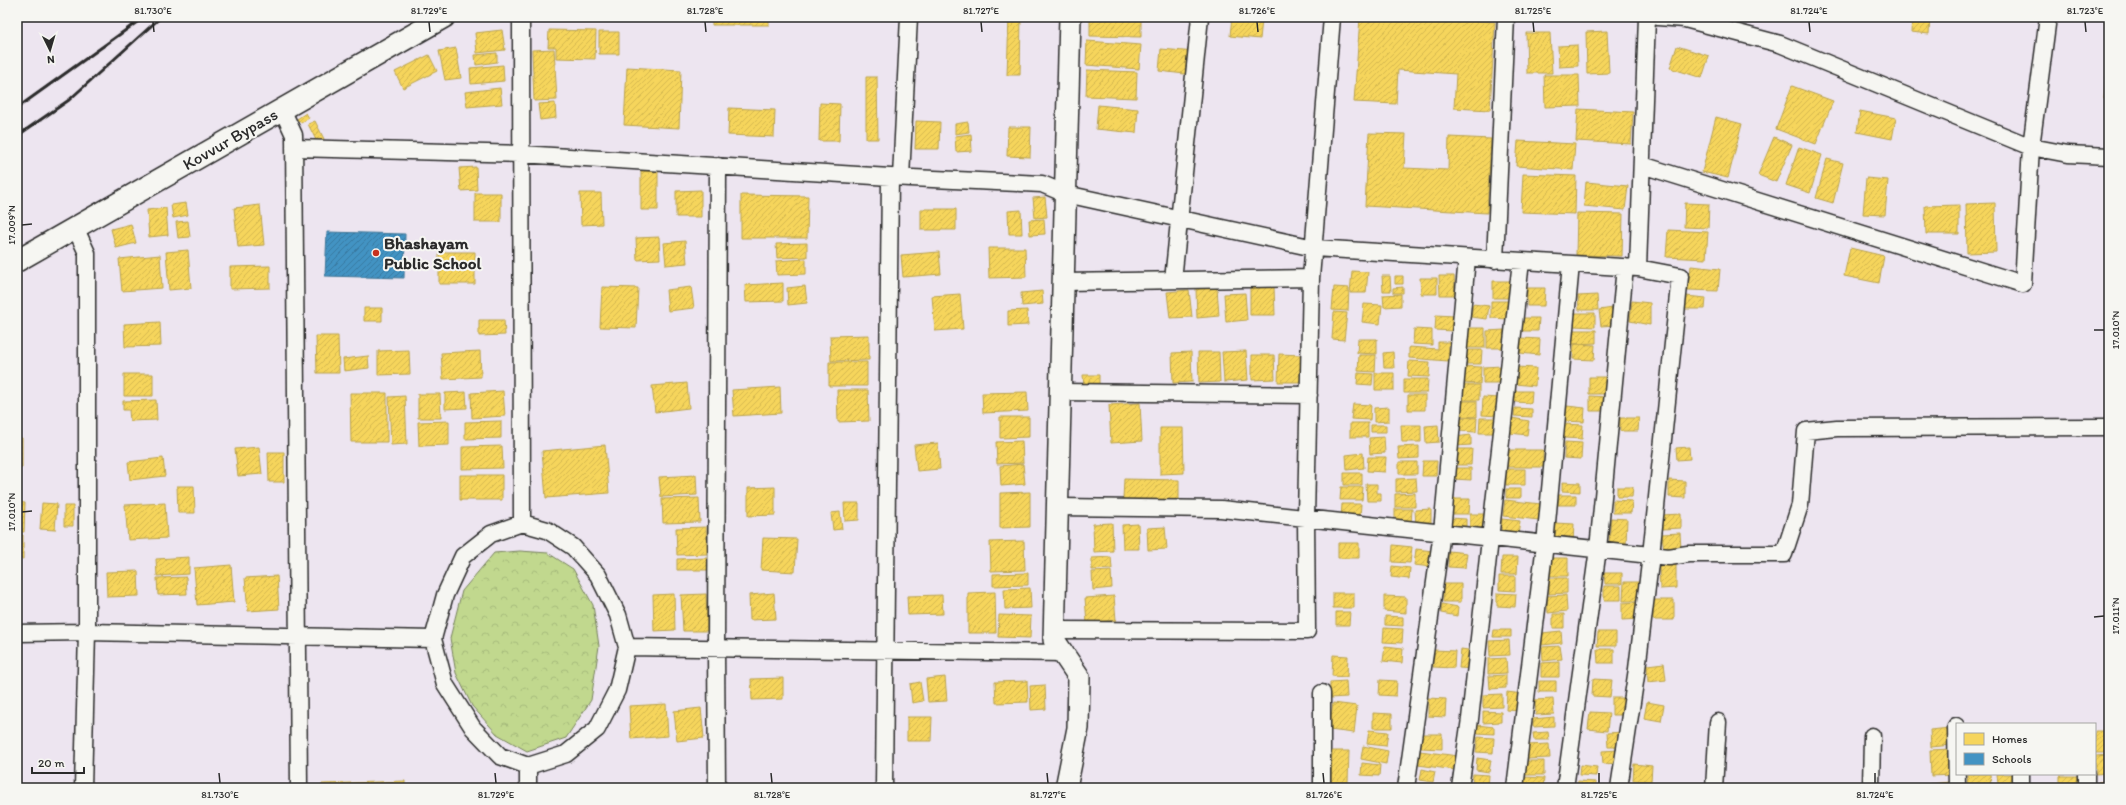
<svg xmlns="http://www.w3.org/2000/svg" width="2126" height="805" font-family="Itim,sans-serif">
<style>
.forest{fill:url(#forest-crowns);stroke:#76825c}
.homes{fill:url(#homes-hatch);stroke:#b9a24d}
.schools{fill:url(#schools-hatch);stroke:#3c7495}
.lines{fill:none;stroke-linecap:round;stroke-linejoin:round}
.minor-casing{stroke:#2b2b2b;stroke-width:19}
.tertiary-casing{stroke:#2b2b2b;stroke-width:24}
.minor{stroke:#f6f6f2;stroke-width:16}
.tertiary{stroke:#f6f6f2;stroke-width:21}
.rail{stroke:#2b2b2b;stroke-width:3}
.ticks{fill:none;stroke:#2b2b2b;stroke-width:1.5}
.poi-dot{fill:#c8321e;stroke:#f6f6f2;stroke-width:1.5}
.labels{text-anchor:middle;stroke-width:4;stroke-linejoin:round;paint-order:stroke}
.street-label{font-size:17px;fill:#2b2b2b;stroke:#f6f6f2}
.poi-label{font-size:17px;font-weight:bold;fill:#2b2b2b;stroke:#f6f6f2;text-anchor:start}
.neatline{fill:none;stroke:#2b2b2b;stroke-width:1.5}
.ticks-label{font-size:10px;text-anchor:middle;fill:#2b2b2b}
</style>
<defs>
<pattern id="forest-crowns" width="20" height="18" patternUnits="userSpaceOnUse"><rect width="20" height="18" fill="#c1d88e"/><path d="M2 6a3 3 0 1 1 6 0M12 15a3 3 0 1 1 6 0" fill="none" stroke="#a6ba7b"/></pattern>
<pattern id="homes-hatch" width="6" height="6" patternUnits="userSpaceOnUse"><rect width="6" height="6" fill="#f6d55c"/><path d="M-1 1l2-2M0 6l6-6M5 7l2-2" fill="none" stroke="#d3b750"/></pattern>
<pattern id="schools-hatch" width="6" height="6" patternUnits="userSpaceOnUse"><rect width="6" height="6" fill="#4393c3"/><path d="M-1 1l2-2M0 6l6-6M5 7l2-2" fill="none" stroke="#38789f"/></pattern>
</defs>
<rect width="100%" height="100%" fill="#ede5f0"/>
<filter id="ink" filterUnits="userSpaceOnUse"><feTurbulence type="fractalNoise" baseFrequency=".025" numOctaves="2"/><feDisplacementMap in="SourceGraphic" scale="8" xChannelSelector="R" yChannelSelector="G"/><feConvolveMatrix kernelMatrix="1 2 1 2 8 2 1 2 1" color-interpolation-filters="sRGB"/></filter>
<g filter="url(#ink)">
<path class="forest" d="M520 551 548 553 573 569 593 605 599 646 591 700 566 738 527 751 497 734 472 706 456 673 450 638 462 591 494 553Z"/>
<path class="homes" d="M712 17H769V25H712Z
M880 17H898V18H880Z
M1009 17H1021L1020 75H1007Z
M1090 17H1141V37L1090 36Z
M1232 17 1262 20 1260 39 1230 36Z
M1360 17H1403L1495 22 1490 110 1454 108 1456 74 1398 70 1396 104 1354 102Z
M1849 17H1877V19Z
M1912 17H1930L1929 34 1911 32Z
M502 30 505 50 477 53 475 33Z
M549 30 596 31 595 59 556 58V47H548Z
M1607 31 1609 73 1587 74 1586 32Z
M599 32H619V54H599Z
M1526 33H1550L1552 73H1527Z
M1087 41 1141 45 1139 69 1086 65Z
M1577 45 1578 66 1559 67 1558 46Z
M1677 46 1709 56 1702 78 1670 68Z
M456 48 461 78 445 80 439 51Z
M554 49 557 100 534 101 532 50Z
M1161 49 1195 52 1193 75 1159 71Z
M497 53V62L476 65 475 55Z
M429 55 437 71 403 88 395 72Z
M503 65 504 81 471 84 470 68Z
M627 67 681 70 679 128 624 125Z
M1087 70 1137 72 1136 98 1086 96Z
M1544 75H1579L1580 106 1545 107Z
M866 77H877L878 139H866Z
M2106 77H2109V99L2104 98Z
M1792 86 1833 101 1816 144 1776 129Z
M500 88 502 104 467 107 465 92Z
M555 103 556 118 540 120 538 104Z
M820 103 840 104 839 141H819Z
M1098 105 1138 109 1136 133 1096 129Z
M729 108 775 110 774 137 728 135Z
M1578 109 1633 112 1631 144 1576 141Z
M1860 111 1896 118 1892 139 1857 132Z
M306 113 309 118 301 123 297 119Z
M1716 117 1742 124 1728 178 1702 172Z
M315 121 324 139 317 142 308 124Z
M916 121 940 122 939 149H915Z
M968 122 969 132 955 134V124Z
M1008 127H1031L1030 157 1007 156Z
M1369 133 1406 134 1404 168 1448 170 1449 137 1491 139 1487 213 1365 206Z
M971 134 972 151 956 152 955 136Z
M1774 137 1792 145 1776 182 1758 175Z
M1518 141 1575 144 1573 170 1516 166Z
M1799 147 1822 155 1810 193 1786 185Z
M1827 159 1843 163 1833 203 1816 198Z
M476 167 477 190 461 191 459 168Z
M641 171H658V210H641Z
M1523 174 1576 176 1575 214 1521 212Z
M1866 178 1888 180 1885 215 1863 214Z
M1586 182 1628 186 1625 210 1584 206Z
M701 190V217H676V191Z
M475 193H501V222H475Z
M580 193H601L602 224 581 225Z
M741 195 808 196 807 238H741Z
M1045 197 1047 217 1035 218 1033 198Z
M186 203 188 215 173 218 171 205Z
M1685 203 1709 204 1708 228 1684 227Z
M1995 203 1996 252 1967 253 1966 204Z
M260 205 264 245 238 247 234 208Z
M1959 205V234H1926L1925 206Z
M166 208 168 235 149 237 147 210Z
M921 209H956V230H921Z
M1021 210 1022 234H1009L1008 211Z
M1577 213 1623 214 1622 256 1576 255Z
M1044 219 1045 234 1030 235 1029 220Z
M188 221 190 237 178 238 176 222Z
M131 224 136 243 116 248 111 229Z
M1668 230 1708 232 1706 259 1666 257Z
M659 237 660 259 637 260 636 238Z
M685 241 687 263 666 265 664 243Z
M807 243V257L777 258 776 244Z
M988 248H1025L1026 277 989 278Z
M1850 248 1884 256 1879 283 1844 276Z
M188 250 191 288 169 290 166 252Z
M439 252H475V284H439Z
M939 252 941 274 903 277 901 255Z
M160 255 162 288 122 291 119 259Z
M806 259V274L777 275 776 261Z
M270 266V288L230 289V267Z
M1691 266 1720 269 1718 291 1688 290Z
M1352 271 1368 272 1366 293H1350Z
M1382 276H1390L1391 291H1383Z
M1395 276H1403V284H1395Z
M1439 276H1454L1455 295H1440Z
M1420 278H1437V294H1421Z
M1493 281H1510V298H1493Z
M783 283V301L746 302 745 285Z
M805 286 807 303 788 305 787 288Z
M602 287 638 288 636 328 600 327Z
M691 287 694 308 668 311 666 290Z
M1274 287 1275 315H1250V288Z
M1334 287 1349 288 1348 311 1332 310Z
M1403 287V293H1393V288Z
M1217 288 1219 316 1197 318 1196 289Z
M1527 288H1545L1544 306H1527Z
M1189 290 1192 317 1170 318 1167 292Z
M1042 291 1043 304 1022 306 1021 293Z
M1245 293 1247 320 1226 322 1224 294Z
M960 294 963 329 935 331 932 296Z
M1401 294V306L1384 307 1383 295Z
M1597 295 1598 310H1579L1578 296Z
M1686 296 1706 298 1705 309H1685Z
M1491 301H1509L1508 319 1491 318Z
M1632 301 1650 303V325L1630 321Z
M1364 304 1382 305 1380 324 1362 322Z
M1473 304 1489 306 1487 319 1471 317Z
M364 308H382V321H364Z
M1613 308 1615 325 1601 326 1599 310Z
M1027 310 1028 325 1008 326V311Z
M1334 312 1347 313 1344 340 1332 339Z
M1574 313H1595V327L1574 326Z
M1436 315 1454 316 1453 331 1435 330Z
M1522 318H1539L1538 331H1522Z
M479 320H504L505 335 479 336Z
M160 322 161 346 125 347 124 324Z
M1466 328H1485V348H1466Z
M1414 329 1432 330V345L1413 344Z
M1504 330V348H1487V331Z
M1571 330H1596V343L1572 344Z
M869 335V360L831 361 830 336Z
M316 336H338L339 373H317Z
M1521 338 1540 339 1539 355 1520 353Z
M1358 339H1377V354L1357 353Z
M1438 342H1449L1448 361 1409 358V347L1438 349Z
M1574 344 1595 345 1594 360 1573 359Z
M409 350 410 374 378 375V351Z
M1464 350H1482L1481 364H1464Z
M480 351 481 377 443 379 441 353Z
M1246 351 1248 380 1224 382 1222 352Z
M1191 352 1192 382 1173 383 1172 353Z
M1198 352H1219L1220 382 1199 383Z
M1393 352 1394 368H1384L1383 353Z
M1279 354 1302 355 1301 382H1278Z
M1252 355H1274L1275 379 1252 380Z
M1359 355H1376L1375 372 1358 371Z
M368 356 369 368 344 371 343 359Z
M1409 361 1430 362 1429 377 1408 376Z
M829 362H867V386H829Z
M1463 366 1481 367 1480 384 1462 383Z
M1502 366V383H1483V367Z
M1516 367 1536 368 1535 386 1515 384Z
M1358 373 1373 374 1372 385 1357 384Z
M1375 373H1394V390H1375Z
M124 374H153V396H124Z
M1083 375H1099V385L1084 386Z
M1589 377H1609V394H1589Z
M1404 379H1428L1427 393H1404Z
M687 383 689 408 655 412 652 386Z
M1463 385H1479V400H1463Z
M780 387 781 413 734 416 732 390Z
M837 390H868L869 421 838 422Z
M503 391 505 416 472 418 471 393Z
M1515 391H1532L1531 403 1515 402Z
M466 392 467 408 445 409V393Z
M1027 392 1028 411 983 413 982 393Z
M350 393H387V442H351Z
M418 394H440L441 418H418Z
M1408 395H1425V410H1408Z
M405 396 407 444 391 445 389 397Z
M1590 396 1606 397V411H1590Z
M1483 397 1499 398 1498 416 1482 415Z
M156 400 157 420 130 421 129 410H123V401Z
M1461 401H1477V417L1461 416Z
M1140 403 1142 441 1111 443 1109 405Z
M1353 404 1371 405 1370 420 1351 419Z
M1567 406 1585 408 1584 422 1565 421Z
M1389 407V421L1374 422V408Z
M1515 408 1532 409V417L1514 416Z
M1000 417H1029V437L1000 438Z
M1459 417 1477 418 1476 432 1458 431Z
M1480 418H1495V433H1479Z
M1512 418 1529 421 1527 435 1510 433Z
M1620 418H1639L1638 431H1620Z
M449 421V445L419 446 418 422Z
M501 421V438L465 439V422Z
M1350 423H1368V437H1350Z
M1565 424 1583 425 1582 439 1564 438Z
M1371 425H1386V432H1371Z
M1401 425H1421V442H1402Z
M1438 425 1439 442 1426 443 1425 426Z
M1160 428H1183L1184 473 1160 474Z
M1471 435V445L1456 446 1455 437Z
M1384 437 1385 453 1370 454 1369 438Z
M17 438H22V467H17Z
M1022 441 1023 463 997 464 996 442Z
M1565 442 1582 443 1581 459 1564 458Z
M938 443 940 469 917 471 914 445Z
M605 445 609 493 546 498 542 451Z
M502 446 503 468 462 469V447Z
M1419 446V458L1399 459 1398 447Z
M259 447 262 474 238 476 235 449Z
M1689 447 1690 459 1677 460 1676 448Z
M1455 449H1472L1471 465H1455Z
M1506 450H1543V467H1506Z
M268 452H284V482H269Z
M1363 453 1364 468 1347 470 1346 455Z
M1368 457H1386L1385 472 1367 471Z
M163 458 165 476 130 480 128 462Z
M1423 461H1437L1436 476H1422Z
M1399 462H1417V474H1399Z
M1023 464 1025 484 1001 486 1000 466Z
M1454 468H1471V480L1453 479Z
M1506 469H1525V485H1506Z
M1344 473H1362V485H1344Z
M460 475H502V500H460Z
M696 475 697 495 661 497 659 477Z
M1416 478 1417 491 1396 492V479Z
M1124 479 1179 480V501L1123 499Z
M1669 480 1685 481V498L1669 497Z
M1562 482 1580 483V492L1562 491Z
M1366 484H1377V493H1381V501H1367Z
M177 486H194L195 513H178Z
M775 487V515L748 516V488Z
M1341 487H1363L1362 500H1340Z
M1617 487H1633L1632 497H1617Z
M1506 489H1521V498H1506Z
M1030 492V527L1000 528V493Z
M1415 493V507H1395V494Z
M1559 495H1576V505H1558Z
M699 498 700 522 663 523 662 499Z
M1450 499H1470L1469 514H1450Z
M1505 500 1541 504 1539 520 1503 516Z
M1613 500 1632 501 1631 513H1613Z
M17 502 25 503 24 532H17Z
M42 503 57 504 55 530 40 529Z
M165 503 167 538 128 540 125 505Z
M844 503H859V520L845 521Z
M1342 504H1361L1360 518H1341Z
M64 506H73V526H64Z
M1395 509H1412L1411 524H1395Z
M1431 509V526H1416L1415 510Z
M840 512 842 529 833 530 831 513Z
M1470 514H1485V531L1470 532Z
M1681 514V528L1663 529 1662 515Z
M1450 518 1466 519V532L1449 531Z
M1611 518 1627 519 1626 545 1609 543Z
M1502 519 1520 521 1518 535 1501 534Z
M1112 523 1113 551 1094 552 1093 524Z
M1555 523 1574 524 1573 542 1554 541Z
M1138 524 1139 549H1123L1122 525Z
M706 527 707 554 677 555 676 528Z
M1165 527 1167 549 1148 550 1147 528Z
M1680 533 1681 549 1664 550 1662 534Z
M17 535H23V559H17Z
M763 538 797 539 795 572 761 570Z
M1024 541 1025 570 991 571 990 542Z
M1338 543H1359V558H1338Z
M1393 545 1412 547 1410 563 1392 562Z
M1416 549 1433 551 1431 567 1414 565Z
M1449 551 1467 553 1465 568 1448 567Z
M189 557V574L157 576 156 559Z
M1111 557 1112 569 1092 570V558Z
M1502 557H1518L1517 574H1501Z
M707 558 708 570H677V559Z
M1551 558H1568V576H1550Z
M231 565 234 602 197 605 194 568Z
M1676 565V588L1660 589 1659 566Z
M1392 566 1410 568 1409 579 1391 577Z
M138 571 139 596 107 597 106 572Z
M1111 571 1112 588 1093 590 1092 572Z
M1028 573V585L993 586V574Z
M1604 573H1622V584H1605Z
M277 576 279 609 248 611 245 578Z
M1499 576H1515V591L1499 590Z
M186 577 187 594 158 595 157 578Z
M1549 578H1567V593L1549 594Z
M1624 582H1641V601H1623Z
M1443 584H1461V602H1443Z
M1604 586H1621V600H1604Z
M1030 588 1031 608 1005 609 1004 589Z
M995 592 996 633H968V593Z
M774 593 776 619 750 620 749 595Z
M1333 593H1354V608H1333Z
M1497 593 1516 594 1515 607 1497 606Z
M674 594 675 630 654 631 653 595Z
M706 594 707 631H683L681 595Z
M942 595 943 614 908 615 907 596Z
M1566 595 1567 611 1548 613 1547 596Z
M1114 596 1116 620 1087 623 1085 598Z
M1384 596 1406 597V613L1384 611Z
M1653 600H1674V620H1653Z
M1641 602V619L1622 620V603Z
M1442 604 1458 607 1457 616 1441 613Z
M1336 612H1350L1349 625H1336Z
M1553 614H1564V628H1553Z
M999 615 1031 616 1030 638 998 637Z
M1385 616 1403 617V626L1385 625Z
M1384 628 1403 629 1402 643 1383 642Z
M1494 630H1511V637H1493Z
M1561 631 1562 643 1542 645V633Z
M1598 632H1616V646H1597Z
M1509 640 1510 655 1490 656 1489 641Z
M1385 646 1403 648 1402 663 1383 661Z
M1560 646 1562 659 1543 661 1542 647Z
M1461 649 1475 651 1473 669 1459 668Z
M1597 649H1614V663H1598Z
M1434 650 1455 651 1454 668 1433 667Z
M1333 655 1348 656 1347 677 1332 676Z
M1506 658 1507 673 1488 674V659Z
M1559 662V677H1541V663Z
M1664 663 1666 680 1648 682 1647 665Z
M1506 675V688L1490 689 1489 676Z
M945 677 947 701 928 702 926 679Z
M783 678V699L752 700 751 679Z
M1593 679 1612 680 1610 697 1592 696Z
M1380 680 1397 681 1396 696 1379 695Z
M1027 681 1028 702 996 703 995 682Z
M1346 681 1347 697 1330 698V682Z
M1539 681H1556V692H1539Z
M920 682 923 701 912 703 910 684Z
M1045 685 1046 709 1031 710 1030 686Z
M1507 692 1523 694 1522 711 1506 710Z
M1502 694V707L1483 708V695Z
M1428 698 1446 699 1445 717 1428 716Z
M1612 698H1630L1629 715H1612Z
M1553 699 1554 714 1536 715 1535 700Z
M1647 702 1664 705 1661 721 1644 718Z
M1333 703 1357 706 1354 733 1329 730Z
M666 704 668 736 631 739 629 706Z
M701 708 704 738 677 741 674 711Z
M1483 711 1501 712V722L1483 723Z
M1590 712 1609 713 1607 731 1588 729Z
M1373 713 1392 714V728H1373Z
M907 717H932L931 741H907Z
M1554 717V726L1533 727V719Z
M1477 725 1494 727V734L1477 733Z
M1950 728 1952 745 1931 747 1930 730Z
M1369 730 1388 732 1386 746 1367 744Z
M2095 731H2109V753H2095Z
M1548 732 1549 740H1534L1533 733Z
M1623 732V747H1608L1607 733Z
M1422 734H1442V749L1421 748Z
M1478 737 1494 738 1493 753 1476 752Z
M1549 744 1550 758 1527 759V745Z
M1363 746 1388 751 1386 764 1361 759Z
M1951 749 1952 775 1931 776 1930 750Z
M1618 750V763L1603 764 1602 751Z
M1332 751H1349L1348 782H1331Z
M1420 751 1458 756 1456 770 1418 765Z
M2109 755V773L2096 774 2095 756Z
M1477 758 1491 760 1489 772 1476 770Z
M1524 761H1544V775H1524Z
M1362 763 1380 765 1379 776 1361 775Z
M1634 764 1652 766 1651 781 1633 780Z
M1580 765 1597 767 1596 776 1579 775Z
M1422 769 1435 772 1433 782 1420 780Z
M1473 774 1489 775 1488 788H1472Z
M1967 774H1990L1991 785 1968 787Z
M1997 774H2013L2014 783 1998 784Z
M2060 776H2081V788H2060Z
M1524 777 1544 778 1543 788H1524Z
M405 781V788H322V784Z
M1578 781 1596 782V788H1577Z
M2109 781V788H2098V782Z
M1631 782 1648 783V788H1631Z
M1949 782 1950 788H1931V784Z"/>
<path class="schools" d="M327 232 405 234 404 278 325 276Z"/>
<g class="lines">
<g class="minor-casing">
<path id="minor" d="M521 17 522 523
M1658 17 1685 19 1780 44 2031 147 2068 154 2109 156
M282 109 294 135 299 788
M294 148 521 154 890 177 1042 184 1066 194 1314 248 1638 268 1680 276 1651 555 1637 669 1619 788
M1642 165 2023 284 2031 147 2048 17
M901 177 909 17
M75 227 87 253V632L83 788
M1495 260 1506 17
M1638 268 1647 17
M1173 280 1200 17
M1064 282 1311 278
M1061 392 1309 395
M1058 507 1221 509 1669 557 1688 554H1784L1800 505 1806 431 1837 428 2109 427
M522 523 547 530 573 547 598 575 618 615 627 647 617 690 597 729 566 754 528 766 500 756 473 728 445 684 433 639 445 595 463 556 491 534Z
M1055 630 1307 631 1306 518 1311 278 1332 17
M17 633 87 632 433 639
M627 647 1064 653
M1956 726 1957 788
M528 766V788
M2021 774V788
M2086 774V788
M717 788 716 649 718 166
M884 788 890 177
M1322 788V693
M1406 788 1442 532 1467 258
M1460 788 1470 719 1521 261
M1515 788 1545 544 1571 264
M1565 788 1598 549 1625 267
M1714 788 1718 722
M1871 788 1872 736"/>
</g>
<g class="tertiary-casing">
<path id="tertiary" d="M17 261 444 17
M1066 788 1078 728 1079 677 1054 640 1070 17"/>
</g>
<use href="#minor" class="minor"/>
<use href="#tertiary" class="tertiary"/>
<path class="rail" d="M17 108 144 17
M17 136 69 100 161 17"/>
</g>
</g>
<path class="ticks" d="M153 22 154 32M429 22 430 32M705 22 706 32M981 22 982 32M1257 22 1258 32M1533 22 1534 32M1809 22 1810 32M2085 22 2086 32M22 225 32 224M2094 330H2104M22 512 32 511M2094 617 2104 616M219 773 220 783M495 773 496 783M771 773 772 783M1047 773 1048 783M1323 773 1324 783M1599 773V783M1875 773V783"/>
<circle class="poi-dot" cx="376" cy="253" r="4"/>
<g class="labels">
<g class="street-label">
<text transform="translate(230 139) rotate(-30)" y="6">Kovvur Bypass</text>
</g>
<g class="poi-label">
<text x="384" y="249">Bhashayam<tspan x="384" dy="20">Public School</tspan></text>
</g>
</g>
<rect width="2126" height="805" fill="none" stroke="#f6f6f2" stroke-width="44"/>
<rect x="1956" y="723" width="140" height="52" fill="#f6f6f2" stroke="#a5a5a2"/>
<rect x="1964" y="733" width="20" height="12" fill="#f6d55c" stroke="#a5a5a2"/>
<text x="1992" y="743" font-size="12" fill="#2b2b2b">Homes</text>
<rect x="1964" y="753" width="20" height="12" fill="#4393c3" stroke="#a5a5a2"/>
<text x="1992" y="763" font-size="12" fill="#2b2b2b">Schools</text>
<g transform="translate(50 50) rotate(175)" stroke="#f6f6f2" stroke-width="3" paint-order="stroke">
<path d="M0-3L7 15L0 10L-7 15Z" fill="#2b2b2b"/>
<text y="-6" font-size="11" font-weight="bold" text-anchor="middle" fill="#2b2b2b">N</text>
</g>
<path d="M32 767v6h52v-6" fill="none" stroke="#2b2b2b" stroke-width="2"/>
<text x="38" y="767" font-size="12" fill="#2b2b2b" stroke="#f6f6f2" stroke-width="3" paint-order="stroke">20 m</text>
<rect x="22" y="22" width="2082" height="761" class="neatline"/>
<g class="ticks-label">
<text x="153" y="14">81.730°E</text>
<text x="429" y="14">81.729°E</text>
<text x="705" y="14">81.728°E</text>
<text x="981" y="14">81.727°E</text>
<text x="1257" y="14">81.726°E</text>
<text x="1533" y="14">81.725°E</text>
<text x="1809" y="14">81.724°E</text>
<text x="2085" y="14">81.723°E</text>
<text transform="translate(11 225) rotate(-90)" y="4">17.009°N</text>
<text transform="translate(2115 330) rotate(-90)" y="4">17.010°N</text>
<text transform="translate(11 512) rotate(-90)" y="4">17.010°N</text>
<text transform="translate(2115 616) rotate(-90)" y="4">17.011°N</text>
<text x="220" y="798">81.730°E</text>
<text x="496" y="798">81.729°E</text>
<text x="772" y="798">81.728°E</text>
<text x="1048" y="798">81.727°E</text>
<text x="1324" y="798">81.726°E</text>
<text x="1599" y="798">81.725°E</text>
<text x="1875" y="798">81.724°E</text>
</g>
</svg>
